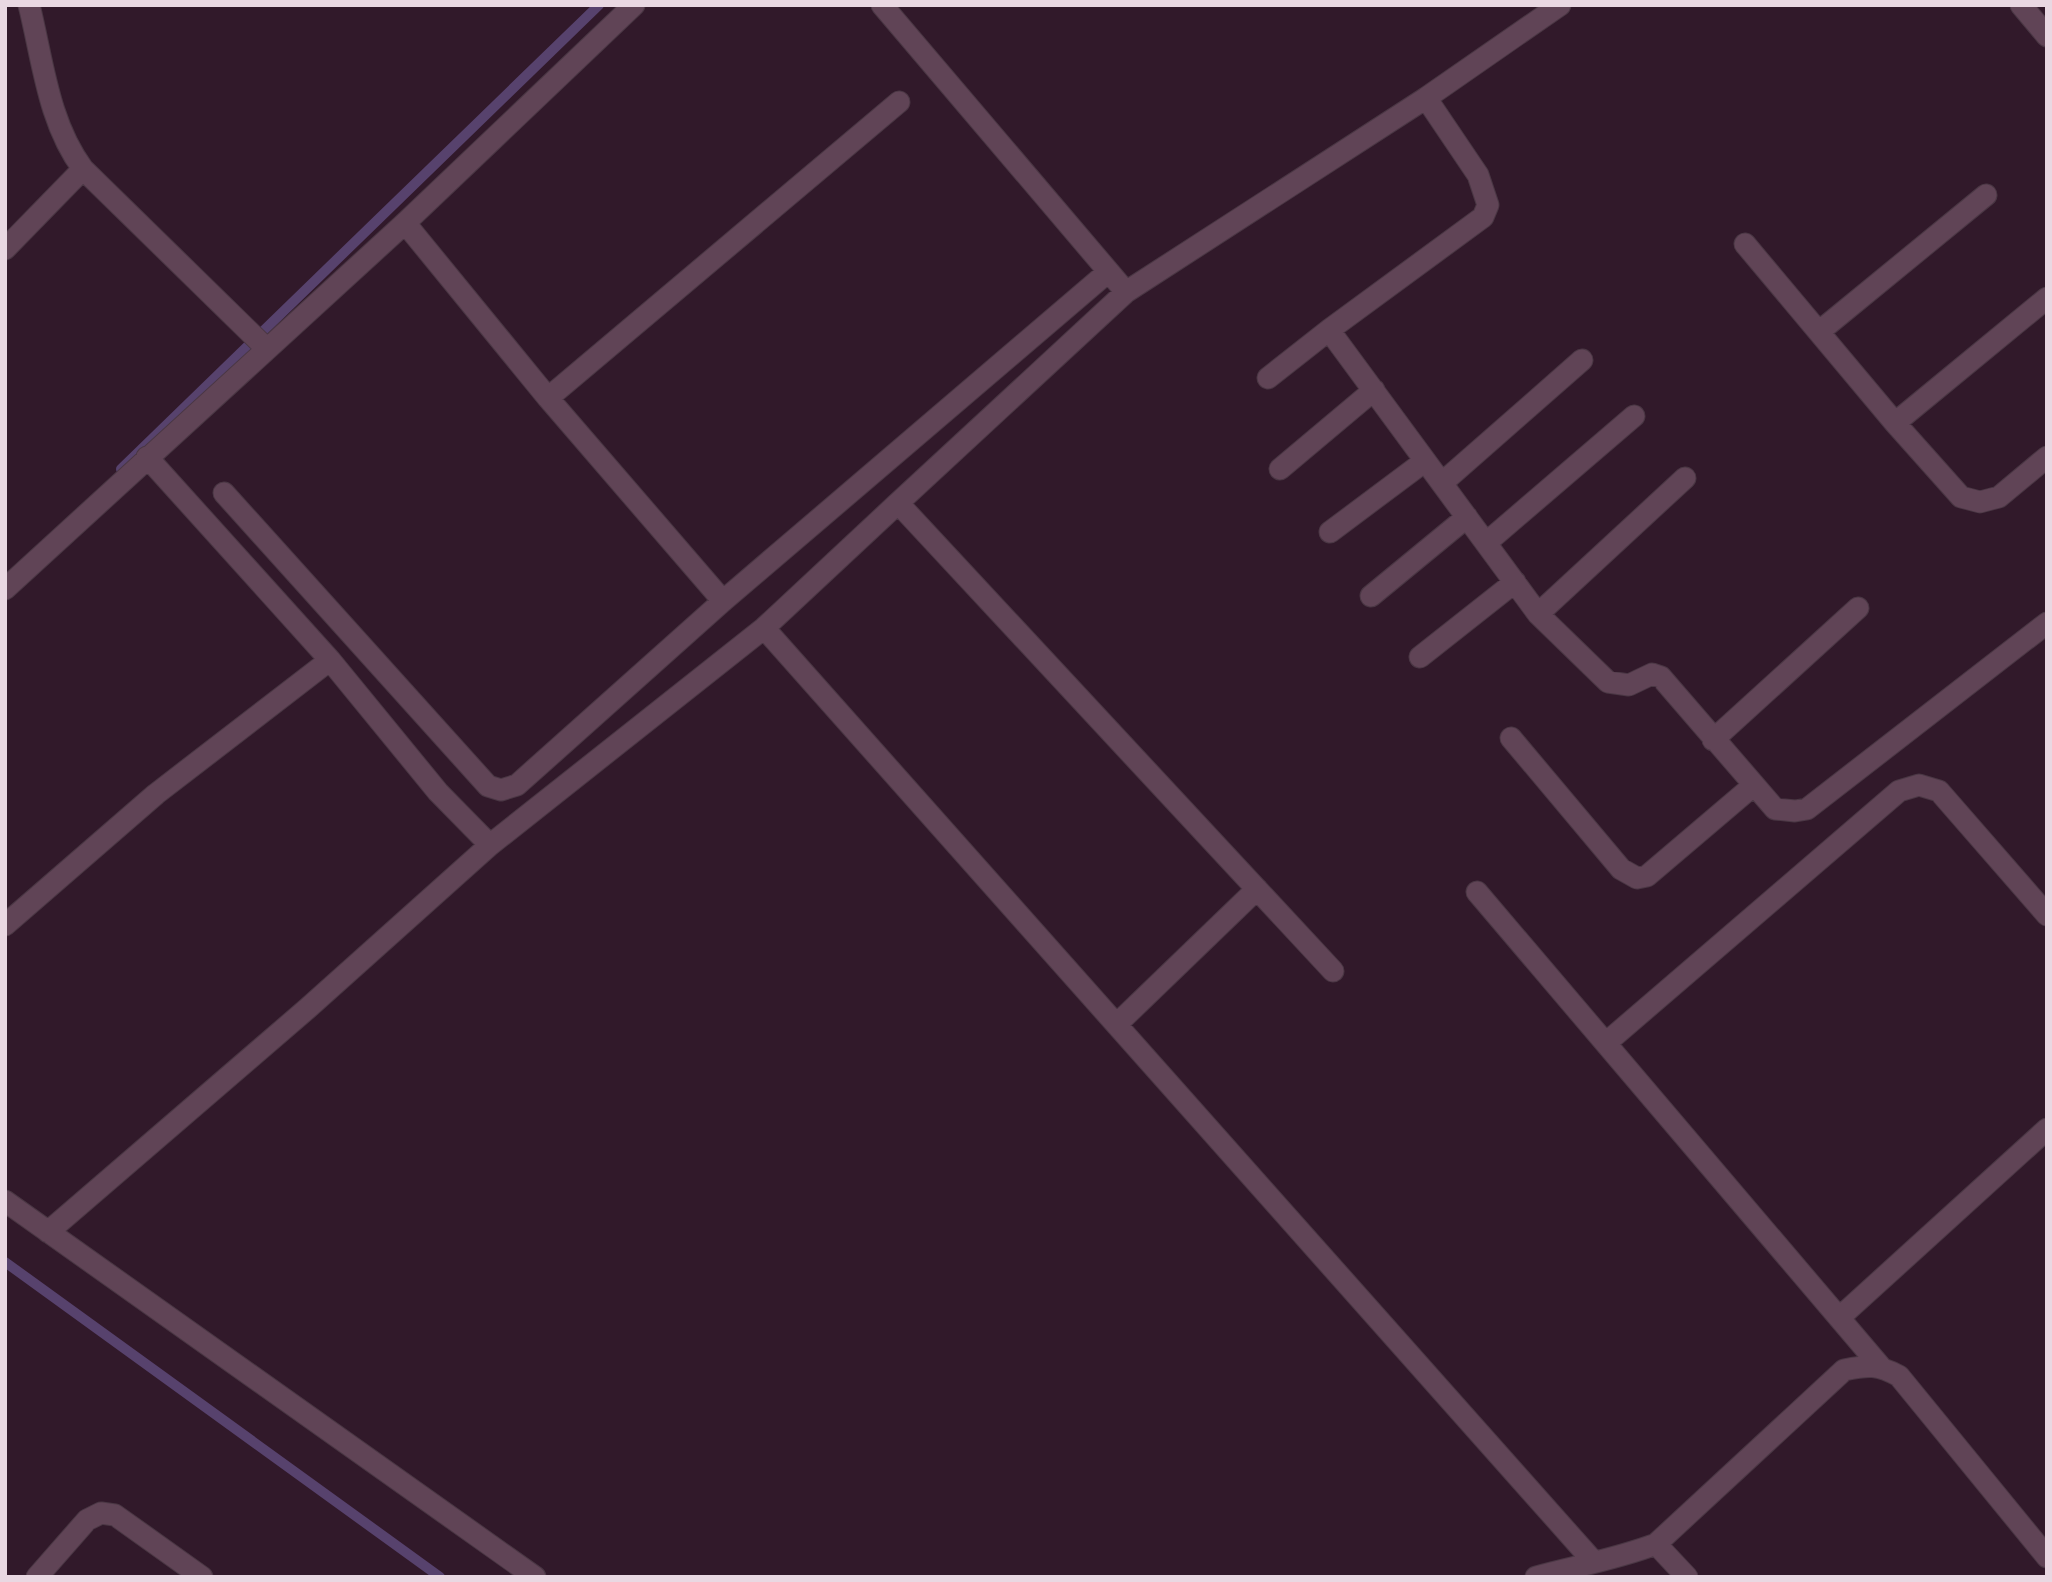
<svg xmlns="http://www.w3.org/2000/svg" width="2052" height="1582" font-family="'Sofia Sans Condensed',sans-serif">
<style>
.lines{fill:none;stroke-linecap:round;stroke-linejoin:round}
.stream{stroke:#57426d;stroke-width:10}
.minor-casing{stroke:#4a3744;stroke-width:23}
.minor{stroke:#604456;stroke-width:21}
</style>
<rect width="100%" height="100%" fill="#31192a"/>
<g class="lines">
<path class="stream" d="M121 469 599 5
M5 1262 440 1577"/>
<g class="minor-casing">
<path id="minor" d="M29 5C43 61 48 122 83 169L267 349
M882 5 1126 292 1426 98 1560 5
M2021 5 2047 36
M405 223 548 398 723 601
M1745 244 1895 423 1961 497 1980 502 1999 497 2047 457
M5 249 83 169
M1126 292 898 503 1333 971
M1329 330 1538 614 1608 682 1629 685 1652 674 1661 677 1775 809 1795 811 1807 809 2047 623
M1820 331 1986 195
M1268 378 1329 330 1483 217 1488 205 1478 175 1426 98
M548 398 899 102
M1895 423 2047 298
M147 457 330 660 438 792 490 845 764 628 898 503
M1280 469 1374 390
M1442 483 1582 360
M224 493 488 786 501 790 517 785 723 601 1108 272
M1330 532 1425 461
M1486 543 1634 416
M5 589 405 223 634 5
M1371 596 1467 517
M1538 614 1685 478
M764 628 1593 1561
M1420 657 1515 582
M1511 738 1621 869 1637 878 1647 876 1754 785
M1713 740 1858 608
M1477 892 1880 1366
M5 925 156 794 330 660
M1117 1024 1257 889
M1606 1043 1899 791 1919 785 1939 791 2047 915
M5 1201 535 1577
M48 1232 308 1008 490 845
M1839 1318 2047 1129
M1656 1544 1687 1577
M37 1577 87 1520 101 1513 115 1515 202 1577
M1536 1577C1576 1566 1617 1559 1656 1544L1844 1370C1869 1365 1877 1364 1899 1376L2047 1557"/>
</g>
<use href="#minor" class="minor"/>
</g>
<rect width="2052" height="1582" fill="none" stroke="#e9d8e2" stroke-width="14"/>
</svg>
